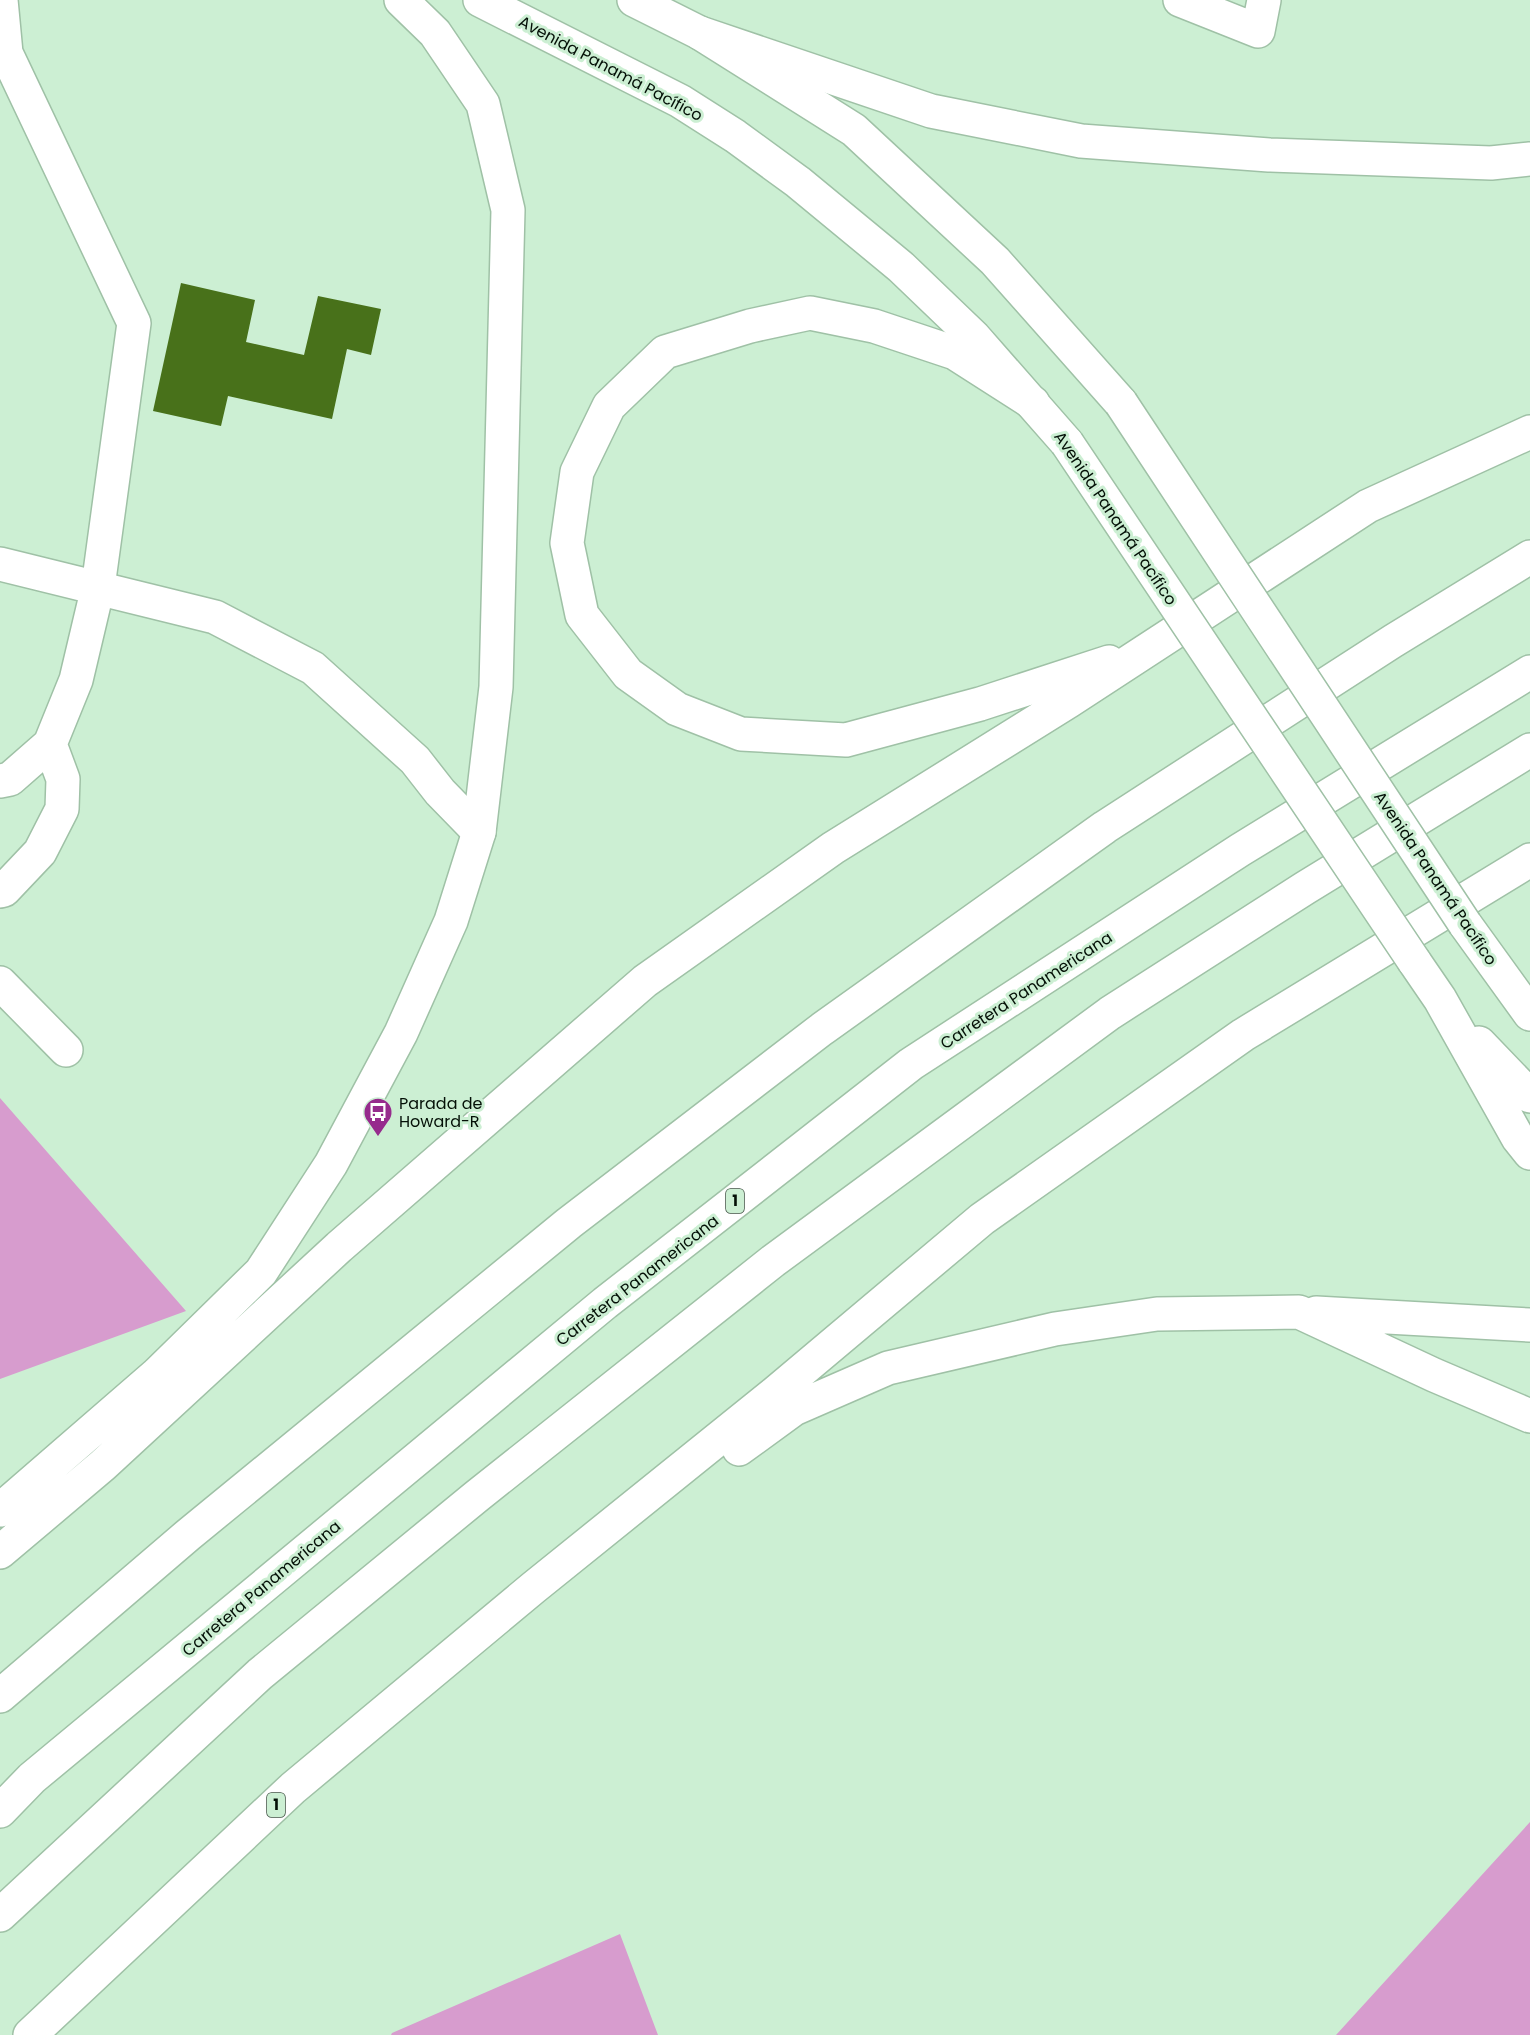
<svg xmlns="http://www.w3.org/2000/svg" width="1530" height="2035" font-family="Poppins,sans-serif">
<style>
.green{fill:#d79cce}
.building{fill:#48711a}
.lines{fill:none;stroke-linecap:round;stroke-linejoin:round}
.minor-casing{stroke:#9fc1a6;stroke-width:36}
.major-casing{stroke:#9fc1a6;stroke-width:36}
.highway-casing{stroke:#9fc1a6;stroke-width:36}
.minor{stroke:#fff;stroke-width:33}
.major{stroke:#fff;stroke-width:33}
.highway{stroke:#fff;stroke-width:33}
.major-bridge-casing{stroke:#9fc1a6;stroke-width:36;stroke-linecap:butt}
.major-bridge{stroke:#fff;stroke-width:33}
.labels{text-anchor:middle;stroke-width:6;stroke-linejoin:round;paint-order:stroke}
.shield{fill:#ccefd3;stroke:#405344;stroke-width:1.5}
.shield-label{font-size:15px;font-weight:bold;fill:#041007}
.street-label{font-size:16px;fill:#041007;stroke:#ccefd3}
.poi-label{font-size:16px;fill:#041007;stroke:#ccefd3;text-anchor:start}
</style>
<rect width="100%" height="100%" fill="#ccefd3"/>
<path class="green" d="M0 1098 186 1311 0 1379Z
M1530 1822V2035H1336Z
M620 1934 658 2035H391L392 2033Z"/>
<path class="building" d="M181 283 255 300 246 342 304 355 318 296 381 309 371 355 347 349 332 419 228 396 221 426 153 411Z"/>
<g class="lines">
<g class="minor-casing">
<path id="minor" d="M1180 0 1258 31 1264 0
M0 564 215 617 313 668 415 760 440 792 479 832
M0 781 10 779 50 744 76 680 98 587 134 323 6 53 1 0
M0 891 4 890 40 852 62 809 63 779 50 744
M0 983 66 1050"/>
</g>
<g class="major-casing">
<path id="major" d="M480 0 680 101 735 136 798 182 901 267 974 337 1067 443
M634 0 700 33 854 130 995 261 1121 403
M1465 924 1530 1014
M1414 961 1440 999 1518 1138 1530 1153
M1479 1043 1530 1096"/>
</g>
<g class="highway-casing">
<path id="highway" d="M700 33 931 111 1081 141 1269 155 1491 163 1530 159
M1033 403 955 353 874 326 810 313 750 326 665 352 609 406 577 472 567 543 582 615 628 674 677 709 741 734 846 740 980 704 1109 662
M1316 1313 1530 1325
M739 1449 794 1409 888 1368 1055 1329 1157 1314 1299 1312 1434 1375 1530 1416
M0 1510 157 1374 261 1272 331 1164 401 1033 451 921 479 832 496 687 508 210 483 104 435 33 401 0
M0 1552 103 1465 339 1247 645 981 833 848 1069 701 1368 506 1530 432
M0 1696 188 1535 569 1223 822 1029 1105 827 1393 641 1530 557
M0 1811 32 1778 605 1303 911 1064 1240 850 1530 672
M0 1915 260 1674 477 1496 773 1261 1110 1013 1305 888 1530 750
M30 2035 293 1788 533 1588 775 1393 982 1219 1243 1035 1530 860"/>
</g>
<use href="#minor" class="minor"/>
<use href="#major" class="major"/>
<use href="#highway" class="highway"/>
<g class="major-bridge-casing">
<path id="major-bridge" d="M1121 403 1465 924
M1067 443 1414 961"/>
</g>
<use href="#major-bridge" class="major-bridge"/>
</g>
<defs>
<g id="bus-pin" transform="scale(1.5)"><path d="M0 17L-7.5 6A9.5 9.5 0 1 1 7.5 6Z" fill="#962b8d" stroke="#ccefd3"/><path d="M-5-6H5V4H4V6H2V4H-2V6H-4V4H-5ZM-3.5-4V0h7V-4ZM-3.5 1.2v1.5H-2V1.2ZM2 1.2v1.5H3.5V1.2Z" fill="#fff"/></g>
</defs>
<g fill-rule="evenodd">
<use href="#bus-pin" x="378" y="1112"/>
</g>
<g class="labels">
<g class="shield">
<rect x="726" y="1189" width="18" height="24" rx="4.5"/>
<rect x="267" y="1793" width="18" height="24" rx="4.5"/>
</g>
<g class="shield-label">
<text x="735" y="1206">1</text>
<text x="276" y="1810">1</text>
</g>
<g class="street-label">
<text transform="translate(611 68) rotate(28)" y="6">Avenida Panamá Pacífico</text>
<text transform="translate(1116 518) rotate(56)" y="6">Avenida Panamá Pacífico</text>
<text transform="translate(1436 878) rotate(56)" y="6">Avenida Panamá Pacífico</text>
<text transform="translate(1026 990) rotate(-33)" y="6">Carretera Panamericana</text>
<text transform="translate(637 1280) rotate(-38)" y="6">Carretera Panamericana</text>
<text transform="translate(261 1588) rotate(-40)" y="6">Carretera Panamericana</text>
</g>
<g class="poi-label">
<text x="399" y="1109">Parada de<tspan x="399" dy="18">Howard-R</tspan></text>
</g>
</g>
</svg>
